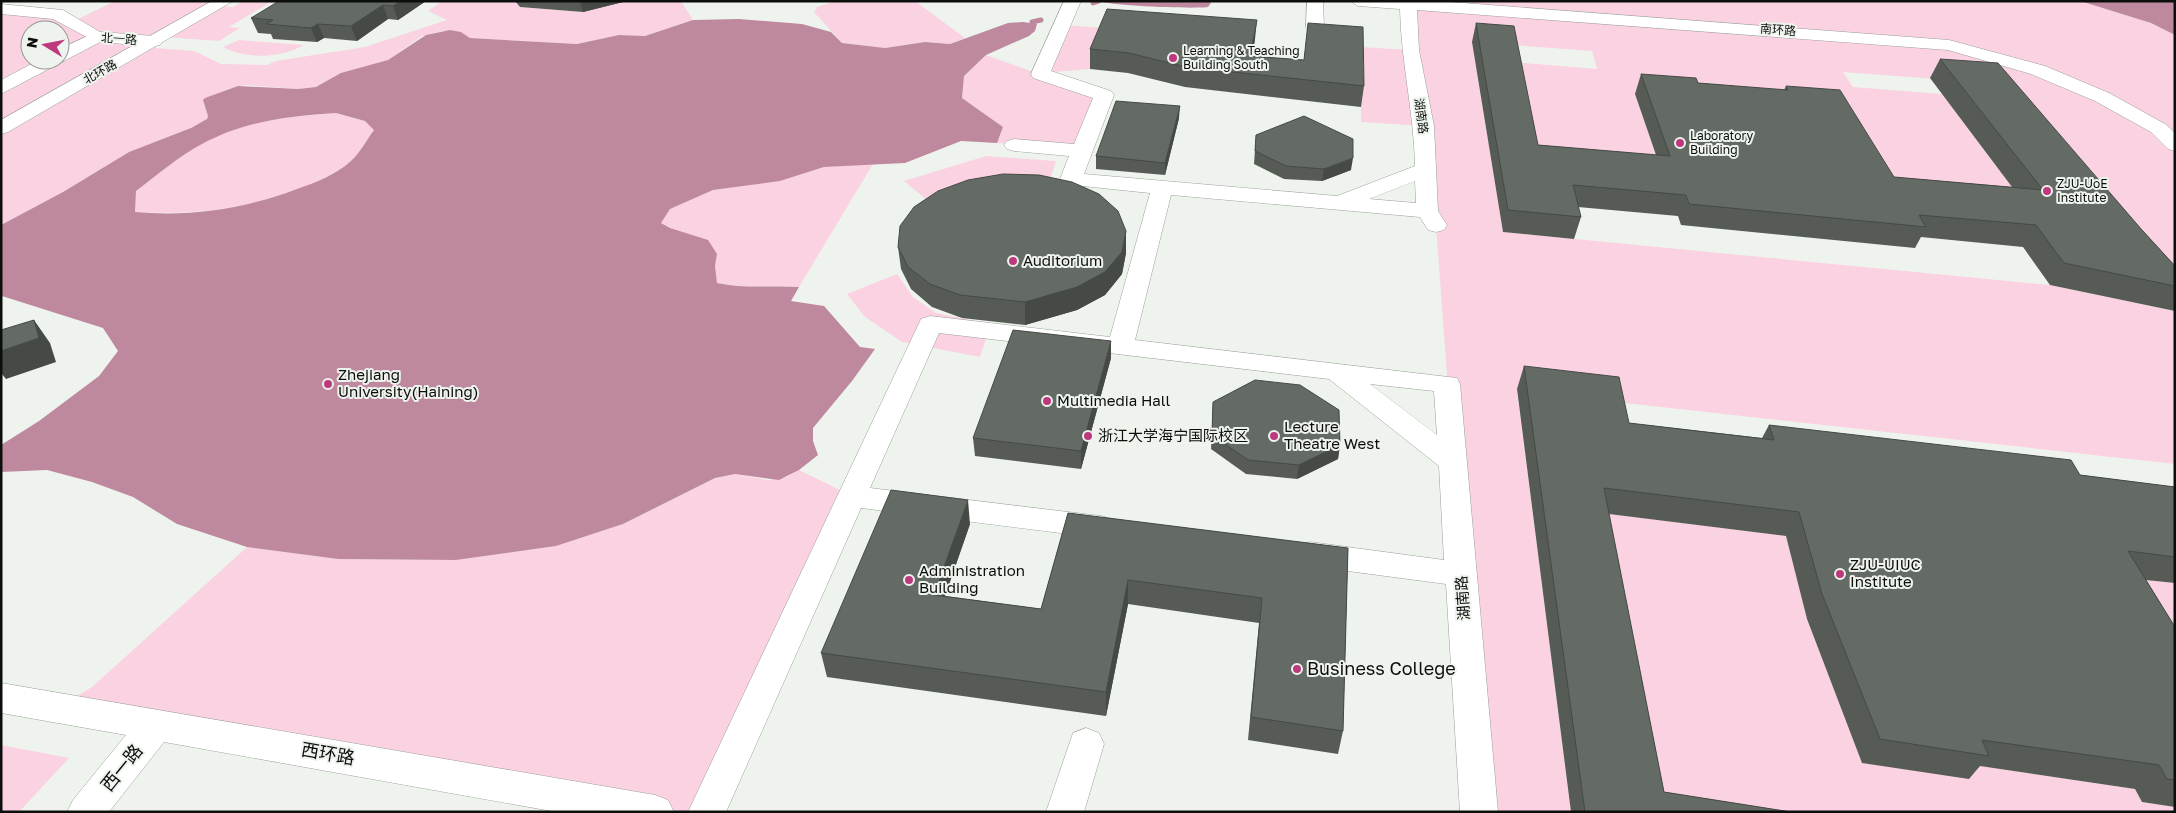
<svg xmlns="http://www.w3.org/2000/svg" width="2176" height="813" font-family="'Golos Text','Noto Sans SC',sans-serif">
<style>
.green{fill:#fad2e2;fill-rule:evenodd}
.water{fill:#be899f;fill-rule:evenodd}
.lines{fill:none;stroke-linecap:round;stroke-linejoin:round}
.stream{stroke:#be899f;stroke-width:5}
.street-casing{stroke:#9a9f99;stroke-width:1}
.secondary-casing{stroke:#9a9f99;stroke-width:1}
.street{fill:#fff;fill-rule:evenodd}
.secondary{fill:#fff;fill-rule:evenodd}
.wall{fill:#565b56}
.shaded-wall{fill:#464a46}
.building{fill:#646a64;stroke:#464a46}
.poi-dot{fill:#bd397e;stroke:#eef4ed;stroke-width:2}
.labels{text-anchor:middle;stroke-width:4;stroke-linejoin:round;paint-order:stroke}
.far-street-label{font-size:12px;fill:#0c0e0b;stroke:#eef4ed}
.far-poi-label{font-size:12px;fill:#0c0e0b;stroke:#eef4ed;text-anchor:start}
.poi-label{font-size:15px;fill:#0c0e0b;stroke:#eef4ed;text-anchor:start}
.street-label{font-size:15px;fill:#0c0e0b;stroke:#eef4ed}
.near-poi-label{font-size:18px;fill:#0c0e0b;stroke:#eef4ed;text-anchor:start}
.near-street-label{font-size:18px;fill:#0c0e0b;stroke:#eef4ed}
</style>
<rect width="100%" height="100%" fill="#eef4ed"/>
<path class="green" d="M115 1H224L218 6 233 7 243 1H286L281 4 269 3 229 27 240 28 219 41 163 37 154 41 156 48 194 51 221 64 267 65 276 61 365 47 447 20 428 11 442 1H515L520 7 583 12 627 1H681L693 20 645 36 619 35 577 44 470 38 461 32 443 31 422 36 388 60 316 87 298 89 245 85 229 89 203 100 208 116 207 119 191 128 129 152 63 192 1 225V9L72 22ZM30 30H60V60H30Z
M836 1H915L965 38 950 44 925 42 885 48 842 43 814 12 817 7Z
M1358 1H2080L2151 23 2175 35V305L1988 83 1843 72 1853 87 1942 94 2030 211 1883 198 1635 94 1663 177 1532 165 1513 62 1597 69 1592 51 1472 42 1503 232 2050 285 2175 311V464L1517 391 1571 812H1479L1436 225 1424 126 1361 122 1360 47 1410 50 1408 6Z
M1062 25 1107 28 1090 69 1041 73 1104 95 1082 151 997 143 1003 127 962 98 964 76 986 55 1039 74Z
M239 40 304 45C281 58 247 60 223 47Z
M336 113 365 121 374 129C367 139 360 152 352 160 339 174 316 183 299 189 240 210 196 215 135 212L136 191C157 175 178 157 202 144 243 121 289 116 336 113Z
M986 156 1056 161 1049 183 939 210 904 181Z
M873 164 799 287C772 285 744 289 717 283L715 266 717 254 661 223 670 209 713 190 780 181 824 167Z
M897 274 913 297 936 313 991 324 980 357 902 342 865 317 847 294Z
M799 470 852 496 707 812H654L58 707 92 687 247 547 338 559 456 560 556 546 623 524 715 478 735 474 768 480 787 477Z
M1595 512 1786 536 1807 619 1862 763H1962L2135 789 2142 802 2175 807V812H1650Z
M2108 575 2175 583V689Z
M1 745 69 758 19 812H1Z"/>
<path class="water" d="M1100 1H1210L1211 3 1208 7C1196 9 1110 6 1100 1Z
M2080 1H2175V35L2151 23Z
M739 19 802 24 831 32 842 43 885 48 925 42 950 44 1008 23 1023 22 1037 24 1035 31 1029 36 986 55 964 76 962 98 1003 127 997 143 961 141 905 163 824 167 780 181 713 190 670 209 661 223 670 228 708 240 717 254 715 266 717 283C744 289 772 285 799 287L791 301 824 306 860 347 875 349 852 381 813 428V441L818 455 799 470 779 480 735 474 715 478 623 524 556 546 456 560 338 559 247 547 177 524 133 497 92 482 47 470 1 472V445L39 421 99 376 118 351 103 328 2 296 1 225 63 192 129 152 191 128 207 119 208 116 203 100 205 98 238 86 298 89 316 87 341 73 388 60 426 35 450 30 461 32 470 38 577 44 619 35 645 36 693 20ZM336 113 365 121 374 130C367 139 360 153 351 161 337 174 315 183 297 189 244 209 191 217 135 212L136 191C157 175 178 157 202 144 244 121 289 116 336 113Z"/>
<g class="lines">
<path class="stream" d="M1093 3 1099 1
M1032 22 1041 20"/>
<g class="street-casing">
<path id="street" d="M212 1H233L8 132 1 134V120Z
M1064 1H1081L1051 71 1111 91 1114 95 1084 174 1337 196 1415 166C1414 113 1401 62 1400 9L1358 6 1350 1H1437L1949 40 2045 66 2109 93 2165 124 2175 133V151L2168 149 2151 132 2095 101 2031 74 1948 50 1417 10 1419 50 1434 126 1438 211 1447 225 1444 230 1436 232 1428 230 1420 217 1171 195 1135 340 1457 378 1460 384 1498 812H1460L1446 584 1310 566 1299 562 1294 554 1299 546 1310 542 1444 560 1439 466 1329 379 939 333 870 488 1101 516 1112 519 1116 527 1112 535 1101 538 861 508 726 812H688L921 319 930 316 1110 337 1150 193 1063 184 1060 179 1069 156 1014 151 1007 149 1004 145 1007 141 1014 139 1074 144 1093 98 1033 78 1031 74ZM1415 181 1416 203 1369 199ZM1370 384 1434 391 1437 435Z
M1307 1H1323L1324 27 1321 31H1309L1306 27Z
M96 32 102 33 105 37 102 41 1 94V80L39 60H60V49Z
M1 683 655 795 668 800 674 812H557L164 742 109 812H67L73 800 126 735 1 713Z
M1086 728 1099 733 1104 744 1084 812H1046L1073 733Z"/>
</g>
<g class="secondary-casing">
<path id="secondary" d="M1 4 63 10 100 32 154 36 160 37 163 41 160 45 154 46 96 42 53 19 1 14Z"/>
</g>
<use href="#street" class="street"/>
<use href="#secondary" class="secondary"/>
</g>
<path class="wall" d="M426 1 398 20 388 19 357 41 324 38 317 42 273 39 271 34 258 33 251 18Z
M515 1H627L583 12 520 7Z
M1308 23 1364 86 1361 107 1185 87 1128 73 1090 69V49L1255 39 1252 56 1304 60Z
M1476 23 1538 145 1656 155 1635 94 1641 74 1698 83 1784 90 1786 86 1894 177 2012 187 1930 78 1940 59 2142 230 2175 266V311L2050 285 2023 247 1921 237 1915 248 1681 225 1678 216 1578 207 1581 217 1574 239 1503 232 1472 42Z
M1179 118 1165 175 1096 169V156Z
M1256 135 1351 170 1322 181 1284 179 1254 164Z
M1126 231V253L1122 274 1105 295 1077 310 1025 325 962 318 932 307 911 289 901 269 898 247Z
M1111 341V358L1081 469 975 456 973 438Z
M1524 366 1629 423 1762 438 1769 425 2080 475 2175 487V583L2146 580 2175 627V807L2142 802 2135 789 1980 766 1969 779 1862 763 1807 619 1786 536 1609 514 1664 792 1791 812H1571L1517 389Z
M1213 402 1340 445 1338 459 1297 479 1246 474 1211 449Z
M1068 513 1348 548 1343 731 1338 754 1248 740 1259 623 1128 604 1106 716 827 677 821 653 970 524 945 596 1041 609Z"/>
<path class="shaded-wall" d="M400 1H426L398 20 393 6Z
M580 1H627L583 12Z
M383 5 388 19 357 41 351 26Z
M1257 20 1255 39 1249 76 1250 56Z
M318 24 324 38 317 42 311 28Z
M1180 106 1179 118 1165 175V163Z
M1353 158 1351 170 1322 181 1324 169Z
M1126 231V253L1122 274 1105 295 1077 310 1025 325V302Z
M34 320 50 343 56 362 6 379 1 373V351Z
M1111 341V358L1081 469V451Z
M1340 445 1338 459 1297 479 1299 465Z
M968 500 970 524 937 619 934 595Z
M1128 580V604L1106 716V692Z"/>
<path class="building" d="M279 1H400L393 6 383 5 351 26 318 24 311 28 266 24 273 20 251 18Z
M1107 9 1257 20 1250 56 1304 60 1308 23 1363 27 1364 86 1186 67 1129 53 1090 49Z
M1476 23 1514 26 1538 145 1670 156 1641 74 1696 78 1698 83 1788 90 1786 86 1840 90 1894 177 2043 190 1940 59 1998 63 2142 230 2175 266V286L2064 263 2036 225 1919 215 1926 227 1689 204 1686 195 1573 185 1581 217 1508 210Z
M1116 101 1180 106 1165 163 1096 156Z
M1304 116 1353 139V158L1324 169 1286 166 1255 151 1256 135Z
M1003 174 1039 175 1072 182 1099 194 1118 211 1126 231 1122 252 1105 272 1077 287 1025 302 960 295 930 284 908 267 898 247 900 226 914 207 938 191 968 180Z
M34 320 39 338 1 351V330Z
M1013 330 1111 341 1081 451 973 438Z
M1524 366 1619 377 1629 423 1774 440 1769 425 2071 460 2080 475 2175 487V557L2128 551 2175 627V780L2167 779 2159 765 1982 740 1989 756 1880 739 1822 594 1799 512 1604 488 1664 792 1791 812H1585Z
M1255 380 1300 385 1339 410 1340 445 1299 465 1248 460 1212 435 1213 402Z
M891 490 968 500 934 595 1041 609 1068 513 1348 548 1343 731 1251 717 1262 598 1128 580 1106 692 821 653Z"/>
<g class="poi-dot">
<circle cx="1173" cy="58" r="5"/>
<circle cx="1680" cy="143" r="5"/>
<circle cx="2047" cy="191" r="5"/>
<circle cx="1013" cy="261" r="5"/>
<circle cx="328" cy="384" r="5"/>
<circle cx="1047" cy="401" r="5"/>
<circle cx="1088" cy="436" r="5"/>
<circle cx="1274" cy="436" r="5"/>
<circle cx="1840" cy="574" r="5"/>
<circle cx="909" cy="580" r="5"/>
<circle cx="1297" cy="669" r="5"/>
</g>
<g class="labels">
<g class="far-street-label">
<text transform="translate(1778 30) rotate(4)" y="4">南环路</text>
<text transform="translate(119 39) rotate(4)" y="4">北一路</text>
<text transform="translate(100 72) rotate(-29)" y="4">北环路</text>
<text transform="translate(1421 116) rotate(82)" y="4">湖南路</text>
</g>
<g class="far-poi-label">
<text x="1183" y="55">Learning &amp; Teaching<tspan x="1183" dy="14">Building South</tspan></text>
<text x="1690" y="140">Laboratory<tspan x="1690" dy="14">Building</tspan></text>
<text x="2057" y="188">ZJU-UoE<tspan x="2057" dy="14">Institute</tspan></text>
</g>
<g class="poi-label">
<text x="1023" y="266">Auditorium</text>
<text x="338" y="380">Zhejiang<tspan x="338" dy="17">University(Haining)</tspan></text>
<text x="1057" y="406">Multimedia Hall</text>
<text x="1284" y="432">Lecture<tspan x="1284" dy="17">Theatre West</tspan></text>
<text x="1098" y="441">浙江大学海宁国际校区</text>
<text x="1850" y="570">ZJU-UIUC<tspan x="1850" dy="17">Institute</tspan></text>
<text x="919" y="576">Administration<tspan x="919" dy="17">Building</tspan></text>
</g>
<g class="street-label">
<text transform="translate(1463 598) rotate(-94)" y="5">湖南路</text>
</g>
<g class="near-poi-label">
<text x="1307" y="675">Business College</text>
</g>
<g class="near-street-label">
<text transform="translate(328 754) rotate(10)" y="6">西环路</text>
<text transform="translate(122 768) rotate(-51)" y="6">西一路</text>
</g>
</g>
<rect width="2176" height="813" fill="none" stroke="#0c0e0b" stroke-width="5"/>
<g transform="translate(45 45) rotate(280)"><circle r="24" fill="#eef4ed" stroke="#949893"/>
<path d="M0-4L9 19L0 12L-9 19Z" fill="#bd397e"/>
<text y="-8" font-size="14" font-weight="bold" text-anchor="middle" fill="#0c0e0b">N</text>
</g>
</svg>
